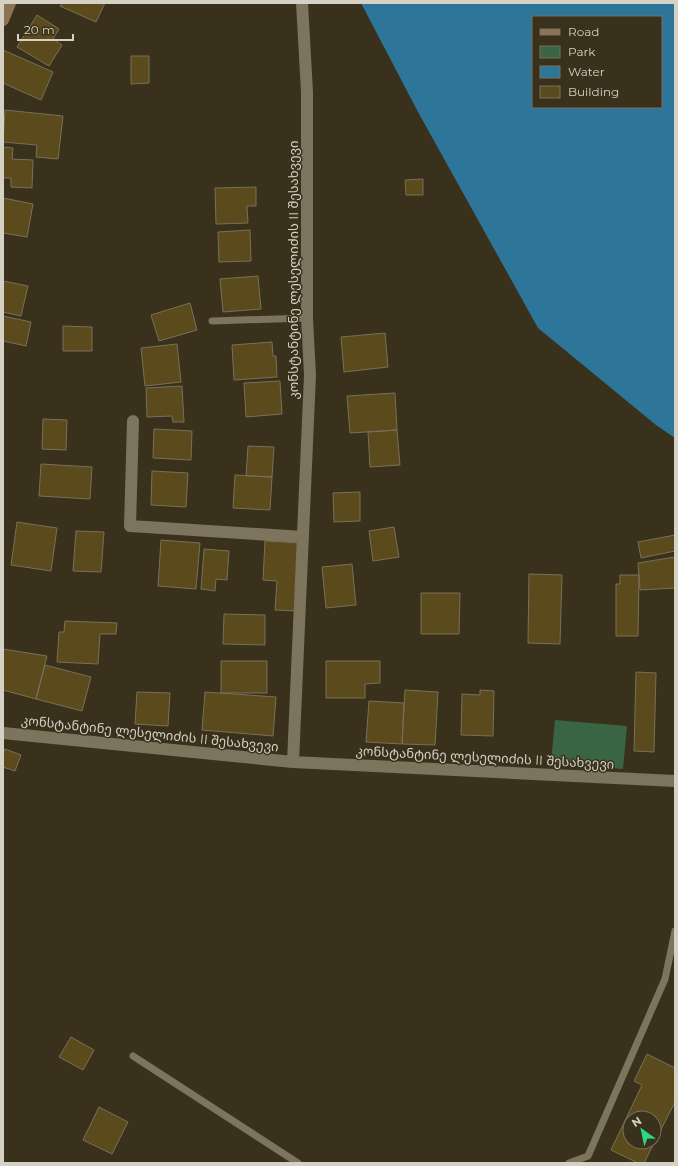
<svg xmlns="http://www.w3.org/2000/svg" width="678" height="1166" font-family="Montserrat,'Noto Sans Georgian',sans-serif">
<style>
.green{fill:#3a6545}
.water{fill:#2d7699;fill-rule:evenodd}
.building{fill:#5b4a1c;stroke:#797059;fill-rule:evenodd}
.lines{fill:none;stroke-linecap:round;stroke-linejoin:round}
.lane{stroke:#7d745d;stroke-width:7}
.street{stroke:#7d745d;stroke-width:12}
.secondary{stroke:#8c7553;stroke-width:12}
.labels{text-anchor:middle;stroke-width:3;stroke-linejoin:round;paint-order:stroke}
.street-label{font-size:13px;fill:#d6d1c5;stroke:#39311c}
</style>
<rect width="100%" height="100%" fill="#39311c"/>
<path class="green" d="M555 720 627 726 623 769 551 763Z"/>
<path class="water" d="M361 3H675V438L656 425 538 328 418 112ZM533 17H661V107H533Z"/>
<path class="building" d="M62 3H105L96 22 60 6Z
M37 15 59 29 53 39 62 45 49 66 17 47Z
M3 50 53 72 41 100 3 83Z
M131 56H149V83L131 84Z
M5 110 63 116 58 159 36 157 37 145 3 142Z
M3 147 13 148 12 159 33 160 32 188 11 187V178H3Z
M423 179V195H406L405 180Z
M256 187V206H247L248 223 216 224 215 188Z
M3 198 33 204 27 237 3 233Z
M250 230 251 261 219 262 218 232Z
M258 276 261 309 223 312 220 279Z
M3 281 28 286 21 316 3 312Z
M190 303 197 330 159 341 151 315Z
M3 316 31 322 26 346 3 341Z
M63 326 92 327V351H63Z
M385 333 388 367 344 372 341 337Z
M272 342 273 356H276L277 377 234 380 232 345Z
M177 344 181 382 145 386 141 348Z
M280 381 282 414 246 417 244 383Z
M182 386 184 422H173L172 416 147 417 146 388Z
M395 393 397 430 350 433 347 396Z
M43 419 67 420 66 450 42 449Z
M154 429 192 431 191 460 153 458Z
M397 430 400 465 370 467 368 432Z
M248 446 274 447 272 477 246 476Z
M41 464 92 467 90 499 39 496Z
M152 471 188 473 186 507 151 505Z
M235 475 272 477 270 510 233 508Z
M360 492V521L334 522 333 493Z
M17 522 57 528 51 571 11 565Z
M394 527 399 557 373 561 369 531Z
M76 531 104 532 101 572 73 571Z
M675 535V551L641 558 638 542Z
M161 540 200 543 196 589 158 586Z
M265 541 300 543 297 611 275 610 277 581 263 580Z
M204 549 229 551 227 580 216 579 215 591 201 589Z
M675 557V588L640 590 638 563Z
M352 564 356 605 326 608 322 567Z
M529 574 562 575 560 644 528 643Z
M620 575H639L638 636H616V584H620Z
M421 593H460L459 634H421Z
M224 614 265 615V645L223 644Z
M65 621 117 623 116 634H100L98 664 57 662 59 632H64Z
M3 649 47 656 36 699 3 690Z
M221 661H267V693H221Z
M326 661H380V683L365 684V698H326Z
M45 665 91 677 82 711 36 699Z
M636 672 656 673 654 752 634 751Z
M405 690 438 692 435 745 402 744Z
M480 690 494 691 493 736 461 735 462 694 480 695Z
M137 692 170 693 168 726 135 724Z
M205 692 276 697 273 736 202 730Z
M369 701 404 703 402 744 366 742Z
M5 749 21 755 15 771 3 767V754Z
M71 1037 94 1050 83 1070 59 1057Z
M647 1054 675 1068V1102L644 1163H638L611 1150 642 1085 634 1081ZM630 1118H654V1142H630Z
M99 1107 128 1122 112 1154 83 1140Z"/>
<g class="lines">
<path class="lane" d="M212 321 307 318
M133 1056 298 1163
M569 1163 588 1156 665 979 675 931"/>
<path class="street" d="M133 421 130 526 303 537
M3 733 293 762 675 781
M293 762 310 375 307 318V92L302 3"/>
<path class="secondary" d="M3 20 10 3"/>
</g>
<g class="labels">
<g class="street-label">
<text transform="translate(293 270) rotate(-90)" y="5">კონსტანტინე ლესელიძის II შესახვევი</text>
<text transform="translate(150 733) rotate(6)" y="5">კონსტანტინე ლესელიძის II შესახვევი</text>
<text transform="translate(485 757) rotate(3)" y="5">კონსტანტინე ლესელიძის II შესახვევი</text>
</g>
</g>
<rect width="678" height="1166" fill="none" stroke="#d6d1c5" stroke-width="8"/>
<rect x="532" y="16" width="130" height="92" fill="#39311c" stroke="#787160"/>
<rect x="540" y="29" width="20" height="6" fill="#8c7553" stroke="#787160"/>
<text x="568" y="36" font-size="12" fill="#d6d1c5">Road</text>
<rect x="540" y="46" width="20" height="12" fill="#3a6545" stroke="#787160"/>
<text x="568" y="56" font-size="12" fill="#d6d1c5">Park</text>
<rect x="540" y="66" width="20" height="12" fill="#2d7699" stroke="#787160"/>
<text x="568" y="76" font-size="12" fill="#d6d1c5">Water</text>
<rect x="540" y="86" width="20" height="12" fill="#5b4a1c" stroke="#787160"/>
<text x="568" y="96" font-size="12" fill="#d6d1c5">Building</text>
<g transform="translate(642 1130) rotate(327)"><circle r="19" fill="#39311c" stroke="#787160"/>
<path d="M0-3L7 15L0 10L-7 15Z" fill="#2ed883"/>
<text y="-6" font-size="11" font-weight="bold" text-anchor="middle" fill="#d6d1c5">N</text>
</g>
<path d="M18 34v6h55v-6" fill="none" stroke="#d6d1c5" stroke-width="2"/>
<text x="24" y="34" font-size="12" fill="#d6d1c5" stroke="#39311c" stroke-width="3" paint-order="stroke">20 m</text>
</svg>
